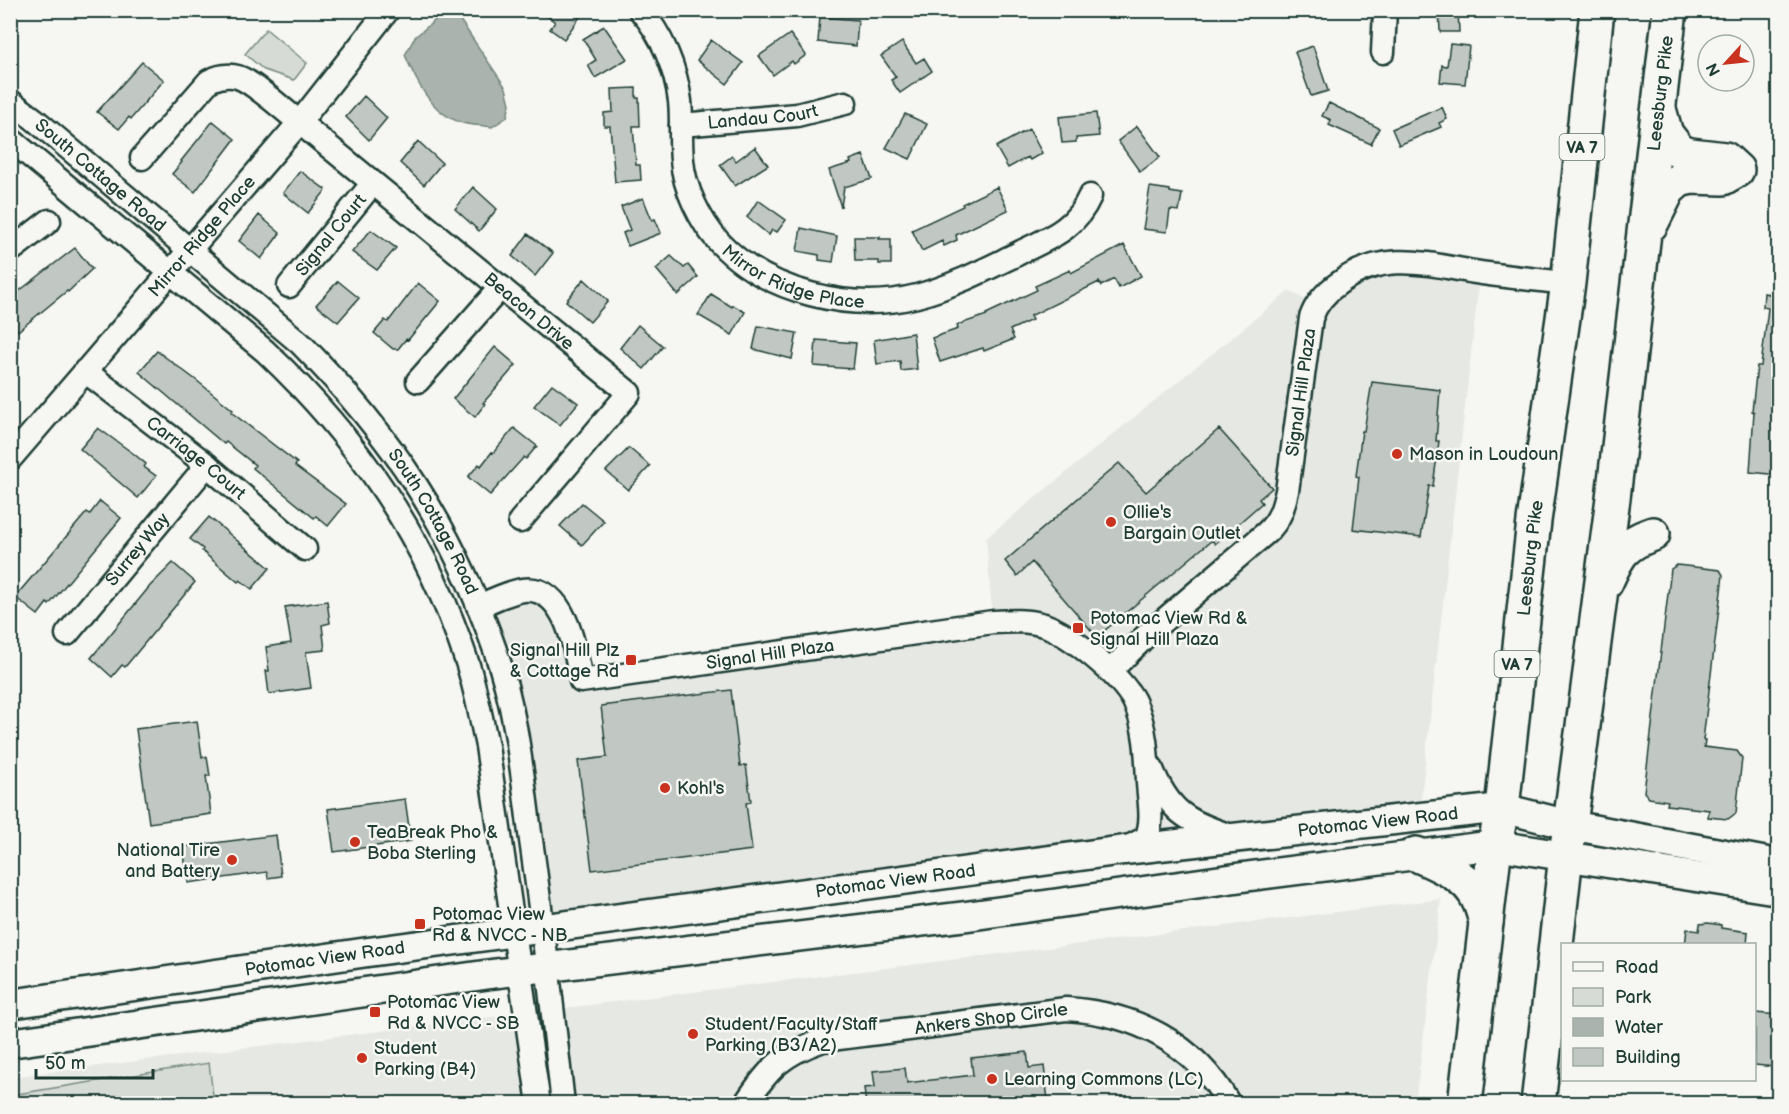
<svg xmlns="http://www.w3.org/2000/svg" width="1789" height="1114" font-family="'Balsamiq Sans',sans-serif">
<style>
.built{fill:#e6e8e4}
.green{fill:#d6dbd6;stroke:#7a8c85;stroke-width:1.5}
.water{fill:#aab3ae;stroke:#72847d;stroke-width:1.5}
.building{fill:#c1c8c3;stroke:#1f3d34;stroke-width:1.5}
.lines{fill:none;stroke-linecap:round;stroke-linejoin:round}
.minor-casing{stroke:#1f3d34;stroke-width:27}
.major-casing{stroke:#1f3d34;stroke-width:33}
.highway-casing{stroke:#1f3d34;stroke-width:38}
.minor{stroke:#f6f6f2;stroke-width:22}
.major{stroke:#f6f6f2;stroke-width:28}
.highway{stroke:#f6f6f2;stroke-width:33}
.poi-dot{fill:#c8321e;stroke:#f6f6f2;stroke-width:2}
.labels{text-anchor:middle;stroke-width:5;stroke-linejoin:round;paint-order:stroke}
.shield{fill:#f6f6f2;stroke:#60746d;stroke-width:1.5}
.shield-label{font-size:16px;font-weight:bold;fill:#1f3d34}
.street-label{font-size:18px;fill:#1f3d34;stroke:#f6f6f2}
.poi-label{font-size:18px;fill:#1f3d34;stroke:#f6f6f2;text-anchor:start}
</style>
<rect width="100%" height="100%" fill="#f6f6f2"/>
<filter id="ink" filterUnits="userSpaceOnUse"><feTurbulence type="fractalNoise" baseFrequency=".0167" numOctaves="2"/><feDisplacementMap in="SourceGraphic" scale="12" xChannelSelector="R" yChannelSelector="G"/><feConvolveMatrix kernelMatrix="1 2 1 2 8 2 1 2 1" color-interpolation-filters="sRGB"/></filter>
<g filter="url(#ink)">
<path class="built" d="M1365 267 1480 273 1419 816 543 928 523 775 478 606 540 592 581 680 993 622 986 538 1289 291 1317 306Z
M1441 899 1415 1103 11 1104 10 1077Z"/>
<path class="green" d="M266 29 307 63 294 80 264 70 245 54Z
M209 1063 214 1103H11V1095Z"/>
<path class="water" d="M439 17H458L506 88 510 104 507 117 492 127C482 125 470 126 460 122 431 113 416 81 405 55L415 37Z"/>
<path class="building" d="M539 10H585L564 39 550 29 555 22Z
M1439 10H1458L1459 32H1440Z
M820 17 858 20 856 46 818 42Z
M604 26 627 59 595 78 588 65 596 60 583 39Z
M790 34 806 55 794 64 792 61 773 75 759 56Z
M711 40 743 63 727 84 697 60Z
M902 42 916 63 924 58 932 71 900 93 891 80 896 77 881 56Z
M1450 44 1469 46 1465 84 1440 82 1442 65 1447 66Z
M1313 46 1328 91 1311 96 1295 52Z
M142 62 164 80 131 119 129 117 119 129 97 112Z
M636 88V98H639L640 126H633L636 165H640L641 180 615 182 610 126H604V113L613 112 612 89Z
M364 96 387 118 369 140 346 117Z
M1329 103 1379 128 1371 144 1329 125 1331 120 1322 116Z
M1442 107 1447 119 1439 123 1441 127 1399 145 1392 129Z
M1096 113 1099 136 1076 138V142L1062 143 1059 117Z
M905 114 927 124 910 159 886 148Z
M213 121 235 139 195 192 172 174 182 162 181 161Z
M1137 126 1160 157 1140 172 1118 141Z
M1029 129 1042 153 1030 160 1028 157 1008 168 996 147Z
M418 141 442 163 424 185 400 163Z
M755 147 768 165 735 186 720 165 732 156 736 161Z
M863 155 872 179 844 187 841 207 829 170 851 163 850 160Z
M300 171 326 190 308 213 283 193Z
M473 187 497 209 479 231 455 209Z
M997 187 1008 210 956 235 957 240 944 246 942 241 922 251 912 230 963 206 962 204Z
M1150 187 1170 190V192L1182 194 1179 211 1170 210 1167 232 1143 229Z
M643 198 652 220 655 219 661 233 628 246 623 233 630 230 621 207Z
M758 200 786 220 777 232 772 230 769 235 747 217Z
M259 215 280 233 261 259 239 241Z
M801 228 837 236 833 262 819 260V255L797 251Z
M371 230 396 248 377 270 352 252Z
M528 234 553 253 535 276 512 256Z
M854 237H880L879 239H891V264H879V261H855Z
M1124 245 1141 276 1119 288 1114 279 1101 286 1099 282 1030 316 1032 320 1010 330 1014 339 984 351 983 348 940 362 932 338 958 329 957 325 987 315 986 314 1037 290 1035 286 1070 270 1071 273Z
M75 248 92 269 68 292 67 291 18 331 16 328 10 333V298Z
M671 256 684 268 688 265 698 277 678 295 656 269Z
M584 279 608 301 590 322 566 301Z
M338 281 359 298 338 322 316 305Z
M418 283 440 301 408 340 406 339 398 349H393L374 333 385 320 388 322Z
M1770 287 1779 288V475L1750 472 1754 412 1752 411 1757 366H1761L1768 308 1763 307 1764 293 1769 294Z
M711 294 732 307 733 305 745 312 732 335 698 315Z
M638 325 663 346 644 369 620 348Z
M758 326 797 333 792 359 753 349Z
M913 333 917 369 901 371 900 361 877 364 874 340Z
M816 340 856 343 853 369 814 366Z
M495 347 516 365 483 403 485 404 475 417 453 399Z
M157 351 196 380 233 410 231 412 297 463 295 466 346 504 328 526 316 516 314 518 265 478 253 468 255 465 226 442 224 444 139 372Z
M1372 382 1440 390 1436 441H1439L1433 486H1429L1421 537 1353 529 1359 477 1356 476 1362 431H1364Z
M552 384 578 403 560 425 534 406Z
M98 428 134 454 146 464 144 467 156 476 138 498 80 449Z
M514 428 537 446 526 459 524 457 490 495 468 477 479 464 481 466 492 452 493 453Z
M1219 429 1272 488 1259 499 1262 503 1215 544 1212 540 1097 637 1032 562 1017 576 1005 561 1119 463 1146 492Z
M629 448 650 466 628 490 606 471Z
M100 501 121 518 49 605 47 603 38 615 15 597 87 512 90 514Z
M582 503 604 521 582 545 560 526Z
M209 517 270 568 252 589 240 580 238 582 202 551 203 549 190 539Z
M173 563 195 582 125 667 122 665 112 677 91 658 150 586Z
M1677 565 1720 570 1723 575 1703 740H1705L1704 747 1737 751 1742 758 1736 813 1728 819 1708 817 1709 810 1667 805 1668 801 1649 798 1644 792 1671 569Z
M327 601 330 623 322 625 325 650 306 652 311 688 269 694 266 671H269L266 647 291 643 285 607Z
M731 690 740 766 746 765 751 802 746 803 752 850 592 870 578 761 607 757 601 706Z
M197 721 202 757H207L210 776H206L211 814 149 823 136 729Z
M405 799 411 841 334 852 328 809Z
M276 835 281 876 268 878 267 872 188 883 183 847Z
M1708 923 1721 925V928L1748 932 1747 945H1685L1687 929 1699 931 1700 924Z
M1755 1013 1779 1015V1064H1775V1067L1755 1065Z
M1027 1052 1029 1068 1044 1066 1048 1101 1039 1104H866L864 1088 875 1087 873 1071 905 1068 907 1083 973 1075 971 1058Z"/>
<g class="lines">
<g class="minor-casing">
<g id="minor">
<path id="s1" d="M640 10C662 34 676 69 680 101 682 120 680 140 682 160 684 188 700 221 719 242 766 292 851 313 917 296 951 287 982 271 1013 256 1046 239 1074 232 1090 196"/>
<path d="M1383 52 1385 10"/>
<path id="s2" d="M10 101 34 119 300 343C392 436 452 526 495 650 516 708 522 772 530 833 543 923 553 1013 563 1104"/>
<path id="s3" d="M681 125 797 115 845 103"/>
<path d="M10 139 265 351C359 440 426 538 467 662 476 690 481 718 487 746L539 1104"/>
<path id="s4" d="M142 158 209 81C237 67 249 83 271 99L629 393 520 521"/>
<path d="M10 251 49 221"/>
<path id="s5" d="M289 286 373 183"/>
<path id="s6" d="M85 371 207 465 305 549"/>
<path d="M418 381 501 287"/>
<path id="s7" d="M10 459 299 123 388 10"/>
<path id="s8" d="M478 606C492 601 508 592 523 590 566 584 576 652 581 681L993 622C1010 621 1028 620 1044 625 1070 634 1121 676 1134 701 1146 726 1147 756 1148 783 1149 800 1154 822 1146 838L1125 849"/>
<path id="s9" d="M67 634 207 465"/>
<path id="s10" d="M1110 671 1150 632 1267 532C1280 520 1283 508 1287 491L1311 318C1316 303 1326 292 1339 283 1385 249 1430 265 1481 273 1510 277 1539 280 1568 283"/>
<path d="M1151 767C1169 812 1186 821 1231 836"/>
<path id="s11" d="M745 1104C769 1068 782 1054 823 1040L1066 1009C1135 1013 1194 1043 1229 1104"/>
</g>
</g>
<g class="major-casing">
<g id="major">
<path id="s12" d="M10 1004 368 952 1124 850 1502 808 1570 825 1778 864"/>
<path d="M10 1043 491 974 967 916 1243 877 1495 845 1778 890"/>
</g>
</g>
<g class="highway-casing">
<g id="highway">
<path d="M1651 224 1668 190 1679 180 1692 177 1723 178 1737 170 1725 159 1691 155 1680 152 1666 134 1659 109"/>
<path d="M1606 582C1618 555 1623 544 1653 534"/>
<path d="M1416 854C1439 865 1467 875 1478 899 1482 906 1484 915 1486 922"/>
<path id="s13" d="M1465 1104 1495 845 1502 808 1534 521 1568 283 1597 10"/>
<path id="s14" d="M1538 1104 1566 855 1613 498 1670 10"/>
</g>
</g>
<use href="#minor" class="minor"/>
<use href="#major" class="major"/>
<use href="#highway" class="highway"/>
</g>
</g>
<g class="poi-dot">
<circle cx="1397" cy="454" r="6"/>
<circle cx="1111" cy="522" r="6"/>
<rect x="1072" y="622" width="12" height="12" rx="3"/>
<rect x="625" y="654" width="12" height="12" rx="3"/>
<circle cx="665" cy="788" r="6"/>
<circle cx="355" cy="842" r="6"/>
<circle cx="232" cy="860" r="6"/>
<rect x="414" y="918" width="12" height="12" rx="3"/>
<rect x="369" y="1006" width="12" height="12" rx="3"/>
<circle cx="693" cy="1034" r="6"/>
<circle cx="362" cy="1058" r="6"/>
<circle cx="992" cy="1079" r="6"/>
</g>
<g class="labels">
<g class="shield">
<rect x="1559.5" y="134" width="45" height="26" rx="4.5"/>
<rect x="1494.5" y="651" width="45" height="26" rx="4.5"/>
</g>
<g class="shield-label">
<text x="1582" y="153">VA 7</text>
<text x="1517" y="670">VA 7</text>
</g>
<g class="street-label">
<text dy="6" stroke="none"><textPath href="#s14" startOffset="1018">Leesburg Pike</textPath></text>
<text dy="6" stroke="none"><textPath href="#s3" startOffset="82">Landau Court</textPath></text>
<text dy="6" stroke="none"><textPath href="#s2" startOffset="117">South Cottage Road</textPath></text>
<text dy="6" stroke="none"><textPath href="#s5" startOffset="66">Signal Court</textPath></text>
<text dy="6" stroke="none"><textPath href="#s7" startOffset="294">Mirror Ridge Place</textPath></text>
<text dy="6" stroke="none"><textPath href="#s1" startOffset="336">Mirror Ridge Place</textPath></text>
<text dy="6" stroke="none"><textPath href="#s4" startOffset="506">Beacon Drive</textPath></text>
<text dy="6" stroke="none"><textPath href="#s10" startOffset="356">Signal Hill Plaza</textPath></text>
<text dy="6" stroke="none"><textPath href="#s6" startOffset="141">Carriage Court</textPath></text>
<text dy="6" stroke="none"><textPath href="#s2" startOffset="602">South Cottage Road</textPath></text>
<text dy="6" stroke="none"><textPath href="#s9" startOffset="110">Surrey Way</textPath></text>
<text dy="6" stroke="none"><textPath href="#s13" startOffset="550">Leesburg Pike</textPath></text>
<text dy="6" stroke="none"><textPath href="#s8" startOffset="358">Signal Hill Plaza</textPath></text>
<text dy="6" stroke="none"><textPath href="#s12" startOffset="1380">Potomac View Road</textPath></text>
<text dy="6" stroke="none"><textPath href="#s12" startOffset="894">Potomac View Road</textPath></text>
<text dy="6" stroke="none"><textPath href="#s12" startOffset="318">Potomac View Road</textPath></text>
<text dy="6" stroke="none"><textPath href="#s11" startOffset="273">Ankers Shop Circle</textPath></text>
</g>
<g class="poi-label">
<text x="1409" y="460">Mason in Loudoun</text>
<text x="1123" y="518">Ollie's<tspan x="1123" dy="21">Bargain Outlet</tspan></text>
<text x="1090" y="624">Potomac View Rd &amp;<tspan x="1090" dy="21">Signal Hill Plaza</tspan></text>
<text x="619" y="656" text-anchor="end">Signal Hill Plz<tspan x="619" dy="21">&amp; Cottage Rd</tspan></text>
<text x="677" y="794">Kohl's</text>
<text x="367" y="838">TeaBreak Pho &amp;<tspan x="367" dy="21">Boba Sterling</tspan></text>
<text x="220" y="856" text-anchor="end">National Tire<tspan x="220" dy="21">and Battery</tspan></text>
<text x="432" y="920">Potomac View<tspan x="432" dy="21">Rd &amp; NVCC - NB</tspan></text>
<text x="387" y="1008">Potomac View<tspan x="387" dy="21">Rd &amp; NVCC - SB</tspan></text>
<text x="705" y="1030">Student/Faculty/Staff<tspan x="705" dy="21">Parking (B3/A2)</tspan></text>
<text x="374" y="1054">Student<tspan x="374" dy="21">Parking (B4)</tspan></text>
<text x="1004" y="1085">Learning Commons (LC)</text>
</g>
</g>
<rect width="1789" height="1114" fill="none" stroke="#f6f6f2" stroke-width="36"/>
<rect x="18" y="18" width="1753" height="1078" fill="none" stroke="#1f3d34" stroke-width="2" filter="url(#ink)"/>
<rect x="1561" y="943" width="195" height="138" fill="#f6f6f2" stroke="#a0aca6" stroke-width="1.5"/>
<rect x="1573" y="962" width="30" height="9" fill="#f6f6f2" stroke="#a0aca6" stroke-width="1.5"/>
<text x="1615" y="973" font-size="18" fill="#1f3d34">Road</text>
<rect x="1573" y="988" width="30" height="18" fill="#d6dbd6" stroke="#a0aca6" stroke-width="1.5"/>
<text x="1615" y="1003" font-size="18" fill="#1f3d34">Park</text>
<rect x="1573" y="1018" width="30" height="18" fill="#aab3ae" stroke="#a0aca6" stroke-width="1.5"/>
<text x="1615" y="1033" font-size="18" fill="#1f3d34">Water</text>
<rect x="1573" y="1048" width="30" height="18" fill="#c1c8c3" stroke="#a0aca6" stroke-width="1.5"/>
<text x="1615" y="1063" font-size="18" fill="#1f3d34">Building</text>
<g transform="translate(1726 63) rotate(243)"><circle r="28" fill="#f6f6f2" stroke="#a0aca6" stroke-width="1.5"/>
<path d="M0-4.5L10 22L0 15L-10 22Z" fill="#c8321e"/>
<text y="-9" font-size="16" font-weight="bold" text-anchor="middle" fill="#1f3d34">N</text>
</g>
<path d="M36 1069v9h117v-9" fill="none" stroke="#1f3d34" stroke-width="3"/>
<text x="45" y="1069" font-size="18" fill="#1f3d34" stroke="#f6f6f2" stroke-width="4.5" paint-order="stroke">50 m</text>
</svg>
